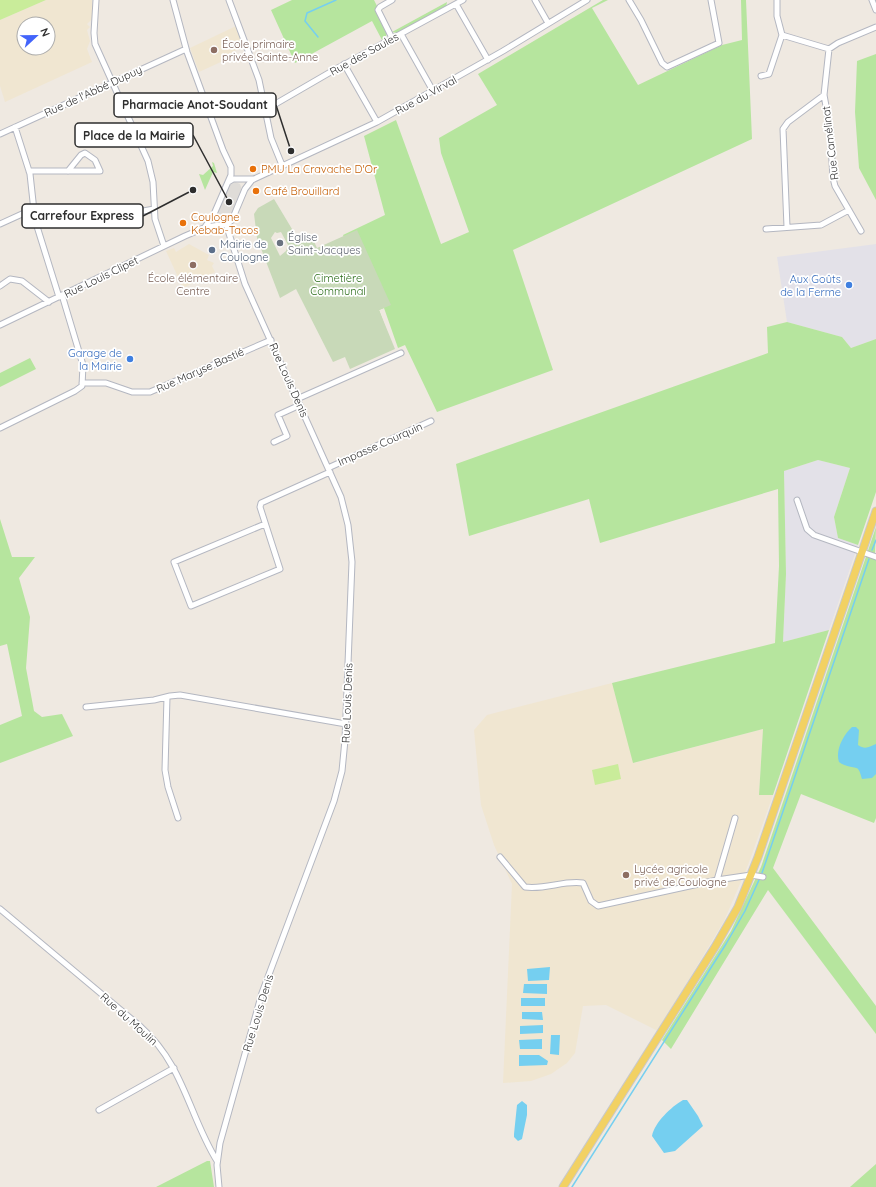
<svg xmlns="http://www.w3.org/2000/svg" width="876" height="1187" font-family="Quicksand,sans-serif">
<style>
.industrial{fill:#e3e1e8}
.education{fill:#f0e6d1;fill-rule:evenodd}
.green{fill:#b6e59e}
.cemetery{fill:#c8d9b8;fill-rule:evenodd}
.pitch{fill:#c9ec9a}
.plaza{fill:#dfdcd8}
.water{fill:#75cff0}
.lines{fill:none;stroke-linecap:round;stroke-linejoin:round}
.stream{stroke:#75cff0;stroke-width:1.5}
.minor-casing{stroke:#b4b7c1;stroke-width:7}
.major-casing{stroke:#c9c9c9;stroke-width:9}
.minor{stroke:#fff;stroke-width:5}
.major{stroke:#f2d163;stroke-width:7}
.education-dot{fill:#8d6e63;stroke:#fff;stroke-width:1.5}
.food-dot{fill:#e8710a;stroke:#fff;stroke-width:1.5}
.worship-dot{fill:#6b7280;stroke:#fff;stroke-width:1.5}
.service-dot{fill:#5c6f8a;stroke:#fff;stroke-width:1.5}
.shop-dot{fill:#3f7fe0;stroke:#fff;stroke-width:1.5}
.labels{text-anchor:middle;stroke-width:3.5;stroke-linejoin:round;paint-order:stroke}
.education-label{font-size:11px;fill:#785e54;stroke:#fff;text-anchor:start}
.street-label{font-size:11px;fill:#2e2e2e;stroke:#fff}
.food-label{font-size:11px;fill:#c56008;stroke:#fff;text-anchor:start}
.worship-label{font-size:11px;fill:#5b616d;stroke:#fff;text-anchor:start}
.service-label{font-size:11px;fill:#4e5e75;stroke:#fff;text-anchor:start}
.park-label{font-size:11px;fill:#2c6e1b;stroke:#fff}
.shop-label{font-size:11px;fill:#366cbe;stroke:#fff;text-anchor:end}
.leader{fill:none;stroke:#2e2e2e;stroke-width:1.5}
.callout-dot{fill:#2e2e2e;stroke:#fff;stroke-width:1.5}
.callout{fill:#fff;stroke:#2e2e2e;stroke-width:1.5}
.callout-label{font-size:12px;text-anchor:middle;font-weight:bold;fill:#2e2e2e}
</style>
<rect width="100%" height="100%" fill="#efe9e1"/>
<path class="industrial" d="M876 244V339L851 348 842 337 787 322 777 257Z
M818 460 850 468 834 517 838 538 858 545 829 630 783 642 786 574 784 471Z"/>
<path class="education" d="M46 0H92V19L87 24 90 27 87 30 90 41 87 49 92 62 5 102 0 86V20ZM24 24H48V48H24Z
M236 26 243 47 222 57 223 61 199 72 190 48Z
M189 244 209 255 207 260 214 263 212 266 215 272 183 288 166 251 174 248 176 252Z
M612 683 634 763 763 729 759 795H773L748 865 724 921 658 1031 606 1005 583 1006 575 1053 567 1063 551 1074 531 1081 503 1083 512 884 494 845 481 805 474 730 487 715Z"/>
<path class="green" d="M292 0H374L377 6 375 10 387 33 386 36 382 40 372 21 295 63 271 10Z
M603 0H608L592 8 638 85 722 45 742 40 741 0H746L752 139 513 250 553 370 437 412 405 345 398 348 384 308 379 310 386 329 343 235 385 215 364 136 396 120 441 244 469 232 441 153 439 138 497 105 478 74Z
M447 2 446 7 397 33 392 32Z
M876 54V200L859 168 855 112 857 61Z
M212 162 214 163 217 173 213 172 205 190 199 174 203 175 213 166Z
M787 322 842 337 851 348 876 339V492L858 545 838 538 834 517 850 468 818 460 784 471 786 574 783 642 829 630 773 795H759L763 729 633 763 612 683 775 643 779 566 778 489 600 543 589 499 469 536 456 464 768 353 767 327Z
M30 358 36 369 0 387V373Z
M0 519 12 557H35L19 578 30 617 26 668 34 711 42 717 62 714 73 736 0 763V725L22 716 7 644 0 646Z
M876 527 875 554H876V818L874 823 801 794 773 868 876 1006V1034L768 890 671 1049 662 1040 731 931 761 867Z
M207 1161H210L214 1187H156Z
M876 1164V1187H850Z"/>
<path class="cemetery" d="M274 199 298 239 310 233 317 248 357 230 391 305 379 310 395 349 350 369 345 357 333 362 296 289 280 298 257 238 254 214 258 208ZM275 232 277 233 281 232 288 245 286 251 280 256 271 238Z"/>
<path class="pitch" d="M0 0H46L0 20Z
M618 764 621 779 595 785 592 770Z"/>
<path class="plaza" d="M235 182 240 184 242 190 229 220 221 221 217 217V213L229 184Z"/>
<path class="water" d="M852 727H856L859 730 858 745C865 750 869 747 876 744V774L872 778 862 779C861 776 860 771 858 769 857 767 845 767 839 762 835 751 843 735 852 727Z
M550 967 549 980 528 981 527 969Z
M524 984H547V994L523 993Z
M521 998H545V1006H521Z
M522 1012H542L543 1020 522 1019Z
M543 1025V1033L520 1034V1026Z
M551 1035H560L559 1055 550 1054Z
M542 1039V1049H520L519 1040Z
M519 1055H539L548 1061 547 1065 519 1066Z
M683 1100H687L698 1116 703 1126 675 1151 664 1153 652 1136C655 1122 671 1107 683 1100Z
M522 1101 527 1105V1115L522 1139 518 1141 514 1137V1134L517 1105Z"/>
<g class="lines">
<path class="stream" d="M318 37 305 21 307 13 336 0
M872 550 876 540
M762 873 869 559
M572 1187 726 944 745 911 759 880"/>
<g class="minor-casing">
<path id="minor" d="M96 0 94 33 95 44 148 161 153 182 155 219 164 246
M173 0 187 52 223 150 231 167V175L214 214 205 227
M229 0 259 80 271 138 282 165
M392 0 380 7 378 10 392 38
M535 0 548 23
M629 0 641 20 662 63 667 67 719 43 711 0
M872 0 876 10
M456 4 488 60
M401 34 433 91
M782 35 829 49 838 43 876 27
M829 49 824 95 830 128 833 178 835 186 861 231
M344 64 377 122
M761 76 769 74 782 35 777 16V0
M265 110 334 70 463 0
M15 127 30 174 35 220 59 297
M0 134 186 49
M29 171H100L95 160 85 153 81 155 68 171
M228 182 233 179H253
M35 220 89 221 154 209
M0 224 33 209
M787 227 783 129 788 122 824 95
M766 229 821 225 849 210
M0 286 10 279 22 281 49 302
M0 325 185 236 206 227 227 224 232 220 245 189 252 180 377 122 503 51 587 0
M82 383H106L132 392H150L271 340
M297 399 401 353
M0 428 75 391 82 386 83 365 62 295
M274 442 287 436 278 415 300 405
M328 468 431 421
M797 500 807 529 814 535 876 557
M265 524 174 562 191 606 280 569 260 507 261 503 330 472
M167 697 165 770 168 787 178 818
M86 707 154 700 170 696 180 695 346 724
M735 818 717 880 751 875 763 877
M500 857 525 887C545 890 564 880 583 883L591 901 598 906 717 880
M0 909 141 1027C184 1065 189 1116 217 1161
M99 1110 174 1068
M219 1187 217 1165 220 1143 262 993 334 801 342 771 345 740 352 562 348 525 341 497 245 284 226 224"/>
</g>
<g class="major-casing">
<path id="major" d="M563 1187 715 947 738 907 758 857 876 511"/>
</g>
<use href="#minor" class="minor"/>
<use href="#major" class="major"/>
</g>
<g class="education-dot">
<circle cx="214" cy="50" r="4"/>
<circle cx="193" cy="265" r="4"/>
<circle cx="626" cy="875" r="4"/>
</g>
<g class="food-dot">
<circle cx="253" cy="169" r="4"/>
<circle cx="256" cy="191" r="4"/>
<circle cx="183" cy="223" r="4"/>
</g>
<circle class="worship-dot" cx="280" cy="243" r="4"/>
<circle class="service-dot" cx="212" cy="250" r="4"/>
<g class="shop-dot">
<circle cx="849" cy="285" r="4"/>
<circle cx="130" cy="359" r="4"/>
</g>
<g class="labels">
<g class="education-label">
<text x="222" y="48">École primaire<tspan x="222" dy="13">privée Sainte-Anne</tspan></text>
<text x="193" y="282" text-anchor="middle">École élémentaire<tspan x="193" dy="13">Centre</tspan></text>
<text x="634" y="873">Lycée agricole<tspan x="634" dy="13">privé de Coulogne</tspan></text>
</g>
<g class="street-label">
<text transform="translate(364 54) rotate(-29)" y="4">Rue des Saules</text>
<text transform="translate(93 91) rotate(-25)" y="4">Rue de l'Abbé Dupuy</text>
<text transform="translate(426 95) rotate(-29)" y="4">Rue du Virval</text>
<text transform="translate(830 143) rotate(-97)" y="4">Rue Camélinat</text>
<text transform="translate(101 277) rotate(-26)" y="4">Rue Louis Clipet</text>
<text transform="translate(200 370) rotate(-24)" y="4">Rue Maryse Bastié</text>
<text transform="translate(289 380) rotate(66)" y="4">Rue Louis Denis</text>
<text transform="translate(380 444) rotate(-24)" y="4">Impasse Courquin</text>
<text transform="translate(347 703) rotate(-88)" y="4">Rue Louis Denis</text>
<text transform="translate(258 1013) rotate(-73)" y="4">Rue Louis Denis</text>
<text transform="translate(129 1019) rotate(42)" y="4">Rue du Moulin</text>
</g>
<g class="food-label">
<text x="261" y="173">PMU La Cravache D'Or</text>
<text x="264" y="195">Café Brouillard</text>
<text x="191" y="221">Coulogne<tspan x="191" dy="13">Kebab-Tacos</tspan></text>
</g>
<g class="worship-label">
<text x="288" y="241">Église<tspan x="288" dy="13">Saint-Jacques</tspan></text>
</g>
<g class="service-label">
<text x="220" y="248">Mairie de<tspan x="220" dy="13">Coulogne</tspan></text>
</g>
<g class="park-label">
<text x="338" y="282">Cimetière<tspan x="338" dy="13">Communal</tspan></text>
</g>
<g class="shop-label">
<text x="841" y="283">Aux Goûts<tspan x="841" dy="13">de la Ferme</tspan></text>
<text x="122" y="357">Garage de<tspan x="122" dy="13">la Mairie</tspan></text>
</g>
</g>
<path class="leader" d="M291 151L276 105M229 202L193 135M193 190L143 216"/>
<g class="callout-dot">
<circle cx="291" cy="151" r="4"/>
<circle cx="229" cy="202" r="4"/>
<circle cx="193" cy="190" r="4"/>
</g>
<g class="callout">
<rect x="114" y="93" width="162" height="24" rx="4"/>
<rect x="75" y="123" width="118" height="24" rx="4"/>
<rect x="22" y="204" width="121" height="24" rx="4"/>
</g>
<g class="callout-label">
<text x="195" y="109">Pharmacie Anot-Soudant</text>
<text x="134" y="140">Place de la Mairie</text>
<text x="82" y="220">Carrefour Express</text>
</g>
<g transform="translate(36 36) rotate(68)"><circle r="19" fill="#ffffff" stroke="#ababab"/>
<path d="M0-3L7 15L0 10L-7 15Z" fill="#4264fb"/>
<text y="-6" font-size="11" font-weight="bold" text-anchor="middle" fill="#2e2e2e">N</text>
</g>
</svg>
